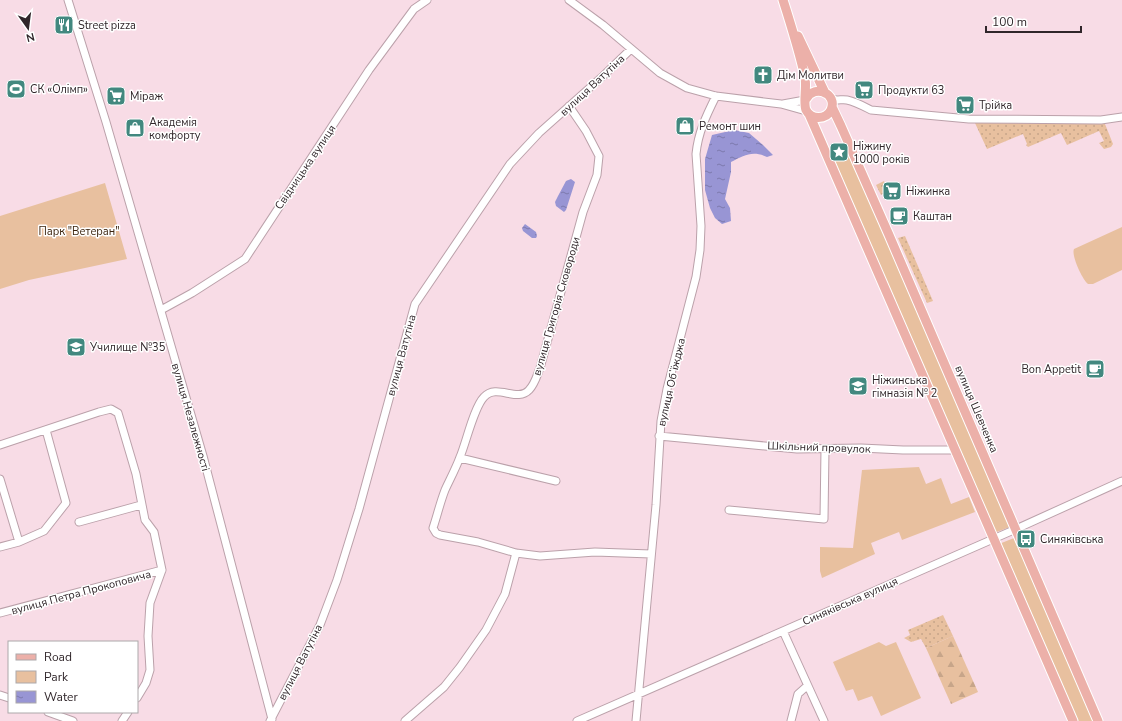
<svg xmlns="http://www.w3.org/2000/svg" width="1122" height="721" font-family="'Nunito Sans',sans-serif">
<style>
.grass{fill:url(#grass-dots)}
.forest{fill:url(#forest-firs)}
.green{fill:#e8c09f}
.water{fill:url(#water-ripples)}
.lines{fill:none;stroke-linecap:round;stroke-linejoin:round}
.minor-casing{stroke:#bba1aa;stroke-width:9}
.major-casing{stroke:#fff;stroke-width:11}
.minor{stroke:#fff;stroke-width:7}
.major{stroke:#ecb0a9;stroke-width:9}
.labels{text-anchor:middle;stroke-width:3;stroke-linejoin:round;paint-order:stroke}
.poi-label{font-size:11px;fill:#30262a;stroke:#fff;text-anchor:start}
.street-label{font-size:11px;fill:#30262a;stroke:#fff}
.park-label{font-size:11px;fill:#3b240e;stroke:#fff}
</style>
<defs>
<pattern id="grass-dots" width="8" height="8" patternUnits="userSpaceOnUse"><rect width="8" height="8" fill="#e8c09f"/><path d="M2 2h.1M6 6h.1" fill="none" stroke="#c7a589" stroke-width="1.8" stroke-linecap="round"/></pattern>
<pattern id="forest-firs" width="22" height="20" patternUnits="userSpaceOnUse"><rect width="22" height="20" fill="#e8c09f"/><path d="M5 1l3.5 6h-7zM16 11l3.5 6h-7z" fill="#c7a589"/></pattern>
<pattern id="water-ripples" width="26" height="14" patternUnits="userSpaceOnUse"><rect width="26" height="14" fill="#9895d4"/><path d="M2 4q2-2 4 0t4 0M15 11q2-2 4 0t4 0" fill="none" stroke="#7c79ac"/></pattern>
</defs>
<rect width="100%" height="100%" fill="#f8dce6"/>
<path class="grass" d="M975 123 1105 124 1113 144 1111 147 1104 149 1099 143 1104 141 1099 131 1067 145 1061 133 1028 147 1026 145 1027 144 1023 134 987 149Z
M884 181 888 191 881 195 876 185Z
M905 236 933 301 927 303 898 238Z
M943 615 953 636 926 648 921 639 911 642 904 638 910 635 908 630Z"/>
<path class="forest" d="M953 636 978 692 951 704 926 648Z"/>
<path class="green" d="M839 144 846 147 1010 527 994 533 832 154 833 147Z
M105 183 127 259 29 280 0 289V216Z
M1122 227V270L1093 284H1088C1082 279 1071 255 1074 249Z
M919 467 926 484 941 478 951 504 969 497 975 512 902 540 899 532 871 543 875 554 822 578 820 571V547L853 548 862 470Z
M1014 538 1094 721H1076L999 544Z
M879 642 886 646 896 642 921 698 881 716 872 696 858 701 853 689 846 691 833 662Z"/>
<path class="water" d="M734 130 749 133 763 145 773 155 767 157C753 150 744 155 731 162V172L725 199 730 208 731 221 722 224 715 218 710 208 705 190V159L712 135Z
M571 179 575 182 566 210 564 212 556 206 555 202 558 196 566 181Z
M525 224 536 232 537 236 536 238H532L523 231 522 228Z"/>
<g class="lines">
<g class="minor-casing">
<path id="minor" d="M68 0 106 122 203 456 272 719
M569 0 603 25 660 73 687 88 716 96 781 104 806 111
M831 99C837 101 842 99 847 100 856 102 863 106 871 110L969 119 1101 120 1122 117
M783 104 805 100
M569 106 586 131 599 156 597 175 583 212 540 368C537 375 535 384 529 390 517 403 497 383 484 397 474 407 466 443 460 457 456 468 450 479 445 490 440 503 437 516 433 528L436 533 440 535 478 542 516 553 540 556 595 552 651 554
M161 310 192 293 245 259 369 70 414 9 427 0
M659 436 797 449 861 448 903 450H956
M0 445 99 412 111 409 118 413 136 474 145 520 154 532 162 570
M460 458 556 481
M0 479 19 542
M729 510 824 519 825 449
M79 522 141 505
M0 547 19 542 44 531 66 503 46 430
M0 613 162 570
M783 631 824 721
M0 695 9 698
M137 698 146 683 150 670 148 636 150 603 162 570
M48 712 73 721
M122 721 128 712
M270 721 320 625 337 580 359 509 415 304 510 164 539 133 603 76 631 49
M405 721 444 687 460 667 486 630 505 594 516 553
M577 721 1016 529 1122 481
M636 721 656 505 661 421 667 389 696 277 700 250 701 226 696 154C698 133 706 116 716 96
M791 721 798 694 807 686"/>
</g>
<g class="major-casing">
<path id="major" d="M783 0C791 25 799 51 805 77 807 86 803 103 806 110 811 120 826 120 831 110 838 94 815 83 806 99
M798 36 825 93
M832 107 841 126 889 235 1098 721
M809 114 1073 721"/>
</g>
<use href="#minor" class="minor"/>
<use href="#major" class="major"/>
</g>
<defs>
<g id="restaurant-square" transform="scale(1)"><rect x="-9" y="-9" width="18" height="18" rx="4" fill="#42887f" stroke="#fff"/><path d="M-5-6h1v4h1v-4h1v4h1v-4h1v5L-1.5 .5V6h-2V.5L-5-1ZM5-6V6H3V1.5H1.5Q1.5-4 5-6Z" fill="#fff"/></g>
<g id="church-square" transform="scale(1)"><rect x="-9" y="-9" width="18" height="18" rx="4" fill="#42887f" stroke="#fff"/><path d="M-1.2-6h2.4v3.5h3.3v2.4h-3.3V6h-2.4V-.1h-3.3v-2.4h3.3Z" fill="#fff"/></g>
<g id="stadium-square" transform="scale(1)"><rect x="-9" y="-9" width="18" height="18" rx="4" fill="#42887f" stroke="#fff"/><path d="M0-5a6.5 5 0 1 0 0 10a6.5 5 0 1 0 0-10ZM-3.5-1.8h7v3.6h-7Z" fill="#fff"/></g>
<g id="supermarket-square" transform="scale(1)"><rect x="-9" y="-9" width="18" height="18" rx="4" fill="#42887f" stroke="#fff"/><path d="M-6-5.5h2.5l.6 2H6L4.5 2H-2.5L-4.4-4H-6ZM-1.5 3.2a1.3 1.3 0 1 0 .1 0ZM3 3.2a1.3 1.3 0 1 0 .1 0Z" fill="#fff"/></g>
<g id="shop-square" transform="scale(1)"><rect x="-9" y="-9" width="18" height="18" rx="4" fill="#42887f" stroke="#fff"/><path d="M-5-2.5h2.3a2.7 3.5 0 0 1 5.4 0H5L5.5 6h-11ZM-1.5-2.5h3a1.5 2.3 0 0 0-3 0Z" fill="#fff"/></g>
<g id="sight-square" transform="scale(1)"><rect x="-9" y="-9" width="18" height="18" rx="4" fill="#42887f" stroke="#fff"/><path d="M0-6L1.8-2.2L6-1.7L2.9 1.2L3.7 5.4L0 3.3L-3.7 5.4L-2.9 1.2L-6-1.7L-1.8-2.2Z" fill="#fff"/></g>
<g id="cafe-square" transform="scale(1)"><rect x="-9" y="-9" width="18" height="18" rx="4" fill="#42887f" stroke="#fff"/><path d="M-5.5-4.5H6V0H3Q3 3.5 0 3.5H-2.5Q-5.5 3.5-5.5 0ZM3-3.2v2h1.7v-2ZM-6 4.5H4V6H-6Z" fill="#fff"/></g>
<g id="university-square" transform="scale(1)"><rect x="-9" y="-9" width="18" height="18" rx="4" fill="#42887f" stroke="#fff"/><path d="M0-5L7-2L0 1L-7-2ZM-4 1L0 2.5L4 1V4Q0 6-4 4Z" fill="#fff"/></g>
<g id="school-square" transform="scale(1)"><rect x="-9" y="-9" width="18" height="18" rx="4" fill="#42887f" stroke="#fff"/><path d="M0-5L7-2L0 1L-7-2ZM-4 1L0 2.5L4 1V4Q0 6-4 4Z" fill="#fff"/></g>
<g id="bus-square" transform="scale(1)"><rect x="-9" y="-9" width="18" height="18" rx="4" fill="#42887f" stroke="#fff"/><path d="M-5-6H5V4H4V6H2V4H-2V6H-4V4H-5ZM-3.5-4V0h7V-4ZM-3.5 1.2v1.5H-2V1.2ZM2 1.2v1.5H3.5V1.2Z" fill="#fff"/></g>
</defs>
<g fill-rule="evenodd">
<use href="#restaurant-square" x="64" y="25"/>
<use href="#church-square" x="763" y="75"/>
<use href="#stadium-square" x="16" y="89"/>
<use href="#supermarket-square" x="864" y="90"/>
<use href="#supermarket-square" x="116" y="96"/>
<use href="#supermarket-square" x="965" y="105"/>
<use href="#shop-square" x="685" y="126"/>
<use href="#shop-square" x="135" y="128"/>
<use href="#sight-square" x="839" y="152"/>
<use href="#supermarket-square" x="892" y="191"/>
<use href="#cafe-square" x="899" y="216"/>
<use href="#university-square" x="76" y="347"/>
<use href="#cafe-square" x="1095" y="369"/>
<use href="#school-square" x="858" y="386"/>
<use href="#bus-square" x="1026" y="539"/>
</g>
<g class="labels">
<g class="poi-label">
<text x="78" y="29">Street pizza</text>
<text x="777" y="79">Дім Молитви</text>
<text x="30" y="93">СК «Олімп»</text>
<text x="878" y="94">Продукти 63</text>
<text x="130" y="100">Міраж</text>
<text x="979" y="109">Трійка</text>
<text x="149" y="126">Академія<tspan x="149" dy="13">комфорту</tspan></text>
<text x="699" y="130">Ремонт шин</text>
<text x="853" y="150">Ніжину<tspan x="853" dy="13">1000 років</tspan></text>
<text x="906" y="195">Ніжинка</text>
<text x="913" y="220">Каштан</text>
<text x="90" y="351">Училище №35</text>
<text x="1081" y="373" text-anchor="end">Bon Appetit</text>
<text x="872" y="384">Ніжинська<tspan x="872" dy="13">гімназія № 2</tspan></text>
<text x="1040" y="543">Синяківська</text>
</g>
<g class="street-label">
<text transform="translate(592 85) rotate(-43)" y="4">вулиця Ватутіна</text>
<text transform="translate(305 167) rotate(-56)" y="4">Свідницька вулиця</text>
<text transform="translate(556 306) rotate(-74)" y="4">вулиця Григорія Сковороди</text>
<text transform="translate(401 355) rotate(-75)" y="4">вулиця Ватутіна</text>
<text transform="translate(671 382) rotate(-77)" y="4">вулиця Обʼїжджа</text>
<text transform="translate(977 409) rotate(67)" y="4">вулиця Шевченка</text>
<text transform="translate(191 417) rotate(74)" y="4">вулиця Незалежності</text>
<text transform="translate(819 447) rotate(2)" y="4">Шкільний провулок</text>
<text transform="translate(81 592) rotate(-15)" y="4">вулиця Петра Прокоповича</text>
<text transform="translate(850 601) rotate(-24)" y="4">Синяківська вулиця</text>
<text transform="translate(300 662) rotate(-63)" y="4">вулиця Ватутіна</text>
</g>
<g class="park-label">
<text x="79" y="235">Парк "Ветеран"</text>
</g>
</g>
<rect x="8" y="641" width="130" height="72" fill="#ffffff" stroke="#aca8aa"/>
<rect x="16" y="654" width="20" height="6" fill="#ecb0a9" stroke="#aca8aa"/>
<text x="44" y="661" font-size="12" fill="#30262a">Road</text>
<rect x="16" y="671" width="20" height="12" fill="#e8c09f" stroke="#aca8aa"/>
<text x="44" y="681" font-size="12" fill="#30262a">Park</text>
<rect x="16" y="691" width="20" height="12" fill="url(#water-ripples)" stroke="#aca8aa"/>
<text x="44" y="701" font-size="12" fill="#30262a">Water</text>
<g transform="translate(28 28) rotate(166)" stroke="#ffffff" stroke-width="3" paint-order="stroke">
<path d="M0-3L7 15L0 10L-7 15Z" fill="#30262a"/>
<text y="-6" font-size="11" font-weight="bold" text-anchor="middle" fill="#30262a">N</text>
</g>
<path d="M986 26v6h95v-6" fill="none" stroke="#30262a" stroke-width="2"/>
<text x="992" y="26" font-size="12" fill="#30262a" stroke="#ffffff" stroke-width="3" paint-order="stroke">100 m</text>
</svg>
